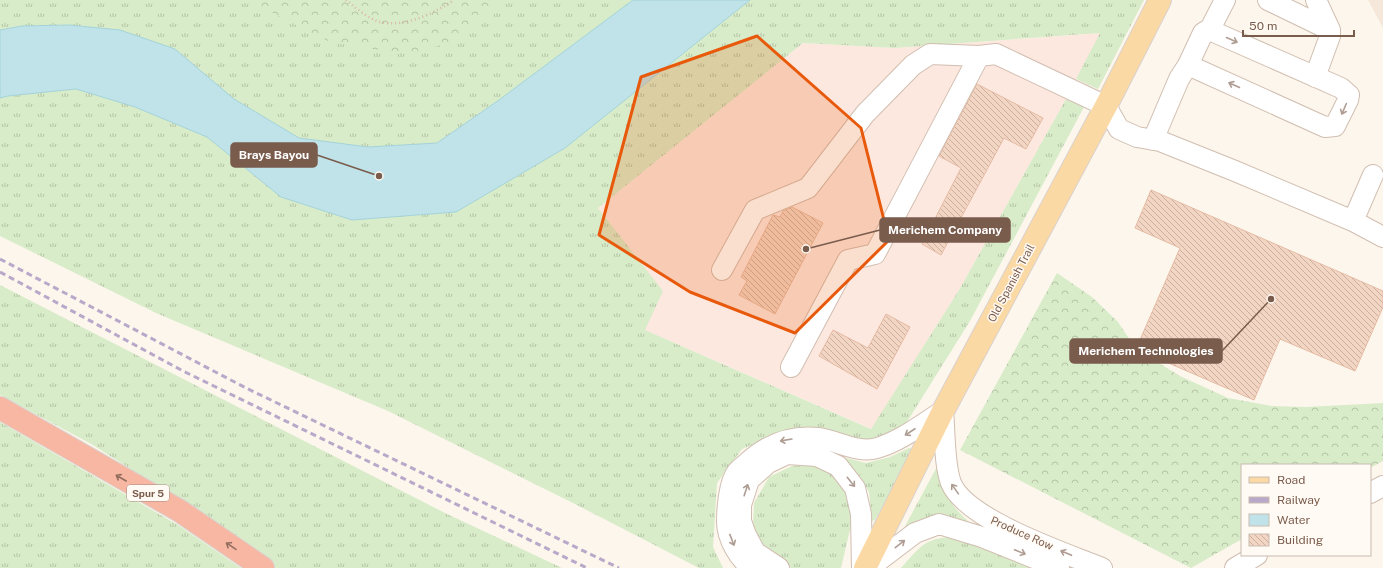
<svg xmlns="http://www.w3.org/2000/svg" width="1383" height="568" font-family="'Public Sans',sans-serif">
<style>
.residential{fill:#f5e8da}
.commercial{fill:#fde8e0}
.grass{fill:url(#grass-tufts)}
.forest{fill:url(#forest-crowns)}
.water{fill:#bfe3e8;stroke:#a5d3da}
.building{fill:url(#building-back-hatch);stroke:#e6bba3}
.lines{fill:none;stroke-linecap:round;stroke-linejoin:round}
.minor-casing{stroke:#d1beb0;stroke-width:22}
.major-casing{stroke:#dad1cd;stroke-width:24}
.highway-casing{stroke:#dad1cd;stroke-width:24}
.path{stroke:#d9b8a5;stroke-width:2.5;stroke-dasharray:1 3;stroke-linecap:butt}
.minor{stroke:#fff;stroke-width:20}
.major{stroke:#fbd9a5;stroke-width:22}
.highway{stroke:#f7b7a3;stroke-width:22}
.rail{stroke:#b9a8c9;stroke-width:3;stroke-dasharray:6 4;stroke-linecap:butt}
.oneway{stroke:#af9d94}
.oneway2{stroke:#936e5e}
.marked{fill:#e8590c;fill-opacity:0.2;stroke:#e8590c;stroke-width:3;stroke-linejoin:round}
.labels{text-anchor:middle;stroke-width:3;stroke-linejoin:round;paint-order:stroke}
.shield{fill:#fffaf3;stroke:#a28b7f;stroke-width:1}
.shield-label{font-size:10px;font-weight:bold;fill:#7a5c4d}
.street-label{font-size:11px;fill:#7a5c4d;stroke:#fffaf3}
.leader{fill:none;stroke:#7a5c4d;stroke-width:1.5}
.callout-dot{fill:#7a5c4d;stroke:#fffaf3;stroke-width:1.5}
.callout{fill:#7a5c4d;stroke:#7a5c4d;stroke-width:1.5}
.callout-label{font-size:12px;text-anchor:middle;font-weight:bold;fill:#fff}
</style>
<defs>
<pattern id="grass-tufts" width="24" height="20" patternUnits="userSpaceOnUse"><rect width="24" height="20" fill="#d8ecc9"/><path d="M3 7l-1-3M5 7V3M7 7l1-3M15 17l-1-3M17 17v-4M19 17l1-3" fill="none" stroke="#b4c2a5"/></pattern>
<pattern id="forest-crowns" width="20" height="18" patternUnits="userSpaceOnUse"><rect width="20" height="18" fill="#d8ecc9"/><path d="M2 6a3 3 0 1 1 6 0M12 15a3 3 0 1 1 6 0" fill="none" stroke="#b4c2a5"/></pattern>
<pattern id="building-back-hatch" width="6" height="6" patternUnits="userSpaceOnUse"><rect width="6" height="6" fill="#f3d5c3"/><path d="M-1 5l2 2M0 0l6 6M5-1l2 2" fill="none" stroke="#cab0a1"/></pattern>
</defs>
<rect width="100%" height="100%" fill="#fdf6ec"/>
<path class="residential" d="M1368 0H1383V28Z"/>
<path class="commercial" d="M1101 33 1066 99 959 290 872 429 645 330 598 208 803 43 894 48Z"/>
<path class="grass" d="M0 0H1144L1098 89 1076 79 1100 33 894 48 803 43 598 208 663 291 645 330 871 429 959 290 1066 99 1084 107 970 321 905 425 886 441 777 434 742 449 717 483 713 547 723 568H699L575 504 388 411 156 313 0 236Z
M0 285 445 513 562 568H276L171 495 93 445 0 395Z
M0 422 178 525 241 568H0Z
M909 448 913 449 875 520 872 521 869 492 860 476 842 457 866 463 890 457Z
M939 463C946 493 945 500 969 522L945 517 903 530Z
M816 465 837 477 851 494 852 521 841 568H791L764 547 753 526 754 503 769 477 792 466Z
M953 537 969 540 1036 568H901C920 547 924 538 953 537Z"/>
<path class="forest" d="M247 0H503L458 41 405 54 330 42Z
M1057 273 1092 297 1118 322 1136 349 1180 376 1228 398 1272 406 1306 407 1383 403V461L1370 468V465H1242V539L1191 568 960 450Z"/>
<path class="water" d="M633 0H750L565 148 456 212 352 220 281 197 207 137 135 107 76 89 8 96 0 98V30L22 26 69 25 120 30 175 49 234 99 299 138 368 147 437 143 499 100Z"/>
<path class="building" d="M977 84 1043 118 1026 149 1004 138 941 255 922 244 961 168 939 156Z
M1151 190 1383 291V307L1355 371 1280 339 1254 400 1136 349 1180 248 1135 228Z
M792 207 823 223 775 314 739 295 747 281 741 277 773 215 780 217 783 211Z
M886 314 910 327 877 389 819 356 833 330 868 348Z"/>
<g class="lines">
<g class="minor-casing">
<path id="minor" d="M1268 0 1330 30
M1209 31 1225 0
M1315 77 1330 36V30L1316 0
M1153 140 1179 79 1188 65 1203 33 1206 31 1214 32 1341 88 1349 95 1348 100 1335 126 1325 127 1188 65
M1353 221 1373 175
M722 270 755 210 808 188 865 114 913 65 930 54 979 56 996 54 1106 106 1119 129 1137 137 1160 141 1235 171 1353 221 1383 237
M791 367 848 260 875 254 979 56
M1370 493 1383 486
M752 568C739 559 727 538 727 522 727 509 729 482 737 472 740 468 745 465 748 462 768 444 791 435 818 438 837 440 857 454 877 448 901 441 922 424 943 411 945 431 944 465 951 483 966 520 1065 553 1102 568
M779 568 755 552 746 535 741 521V505L749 480 768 463 787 454 817 456 838 466 855 488 861 514 862 568
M869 568 915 533 939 524 982 537 1059 568
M1235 568 1257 555"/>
</g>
<g class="major-casing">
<path id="major" d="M865 568 943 411 1106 106 1160 0"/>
</g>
<g class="highway-casing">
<path id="highway" d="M0 408 180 511 263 568"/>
</g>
<path class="path" d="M346 0C356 8 367 18 380 22 404 28 435 13 454 0"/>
<use href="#minor" class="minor"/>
<use href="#major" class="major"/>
<use href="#highway" class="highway"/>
<path class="rail" d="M0 259 246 388 619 568
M0 272 183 371 587 568"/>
</g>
<defs><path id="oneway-shaft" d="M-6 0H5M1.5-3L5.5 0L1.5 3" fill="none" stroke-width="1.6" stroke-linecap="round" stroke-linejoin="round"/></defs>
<g class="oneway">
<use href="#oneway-shaft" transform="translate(1232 40) rotate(24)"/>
<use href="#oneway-shaft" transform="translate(1234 85) rotate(-156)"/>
<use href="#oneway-shaft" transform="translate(1344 109) rotate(113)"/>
<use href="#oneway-shaft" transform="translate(910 432) rotate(147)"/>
<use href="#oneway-shaft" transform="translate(786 440) rotate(170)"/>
<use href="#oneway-shaft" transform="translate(851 482) rotate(51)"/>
<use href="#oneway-shaft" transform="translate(955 489) rotate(-125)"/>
<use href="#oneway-shaft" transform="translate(746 490) rotate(-72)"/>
<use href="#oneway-shaft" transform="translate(732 540) rotate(69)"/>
<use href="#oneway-shaft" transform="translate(900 544) rotate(-38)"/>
<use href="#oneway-shaft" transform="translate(1020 552) rotate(22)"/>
<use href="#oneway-shaft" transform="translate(1066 553) rotate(-157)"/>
</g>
<g class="oneway2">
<use href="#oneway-shaft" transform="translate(121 478) rotate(-150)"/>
<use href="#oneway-shaft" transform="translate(231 546) rotate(-146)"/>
</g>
<path class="marked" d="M757 36 861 128 889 240 795 333 690 292 599 235 641 77Z"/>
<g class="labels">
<rect class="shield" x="127" y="485" width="42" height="16" rx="3"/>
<g class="shield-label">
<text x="148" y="497">Spur 5</text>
</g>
<g class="street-label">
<text transform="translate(1011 283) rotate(-62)" y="4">Old Spanish Trail</text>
<text transform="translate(1022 533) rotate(24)" y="4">Produce Row</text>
</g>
</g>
<path class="leader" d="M379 176L317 155M806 249L880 230M1271 299L1222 351"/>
<g class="callout-dot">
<circle cx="379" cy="176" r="4"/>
<circle cx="806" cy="249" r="4"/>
<circle cx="1271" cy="299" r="4"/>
</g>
<g class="callout">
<rect x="231" y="143" width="86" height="24" rx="4"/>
<rect x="880" y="218" width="130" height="24" rx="4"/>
<rect x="1070" y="339" width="152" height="24" rx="4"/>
</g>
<g class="callout-label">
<text x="274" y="159">Brays Bayou</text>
<text x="945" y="234">Merichem Company</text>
<text x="1146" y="355">Merichem Technologies</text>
</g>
<rect x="1241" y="464" width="130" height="92" fill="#fffaf3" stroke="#cabbb1"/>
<rect x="1249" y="477" width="20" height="6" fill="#fbd9a5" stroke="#cabbb1"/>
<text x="1277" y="484" font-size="12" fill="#7a5c4d">Road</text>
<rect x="1249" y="497" width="20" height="6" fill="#b9a8c9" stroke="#cabbb1"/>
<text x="1277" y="504" font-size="12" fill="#7a5c4d">Railway</text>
<rect x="1249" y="514" width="20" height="12" fill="#bfe3e8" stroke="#cabbb1"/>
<text x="1277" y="524" font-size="12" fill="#7a5c4d">Water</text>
<rect x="1249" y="534" width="20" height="12" fill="url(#building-back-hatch)" stroke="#cabbb1"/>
<text x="1277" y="544" font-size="12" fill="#7a5c4d">Building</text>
<path d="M1243 30v6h111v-6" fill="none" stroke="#7a5c4d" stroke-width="2"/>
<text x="1249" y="30" font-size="12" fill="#7a5c4d" stroke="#fffaf3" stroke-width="3" paint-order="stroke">50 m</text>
</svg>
